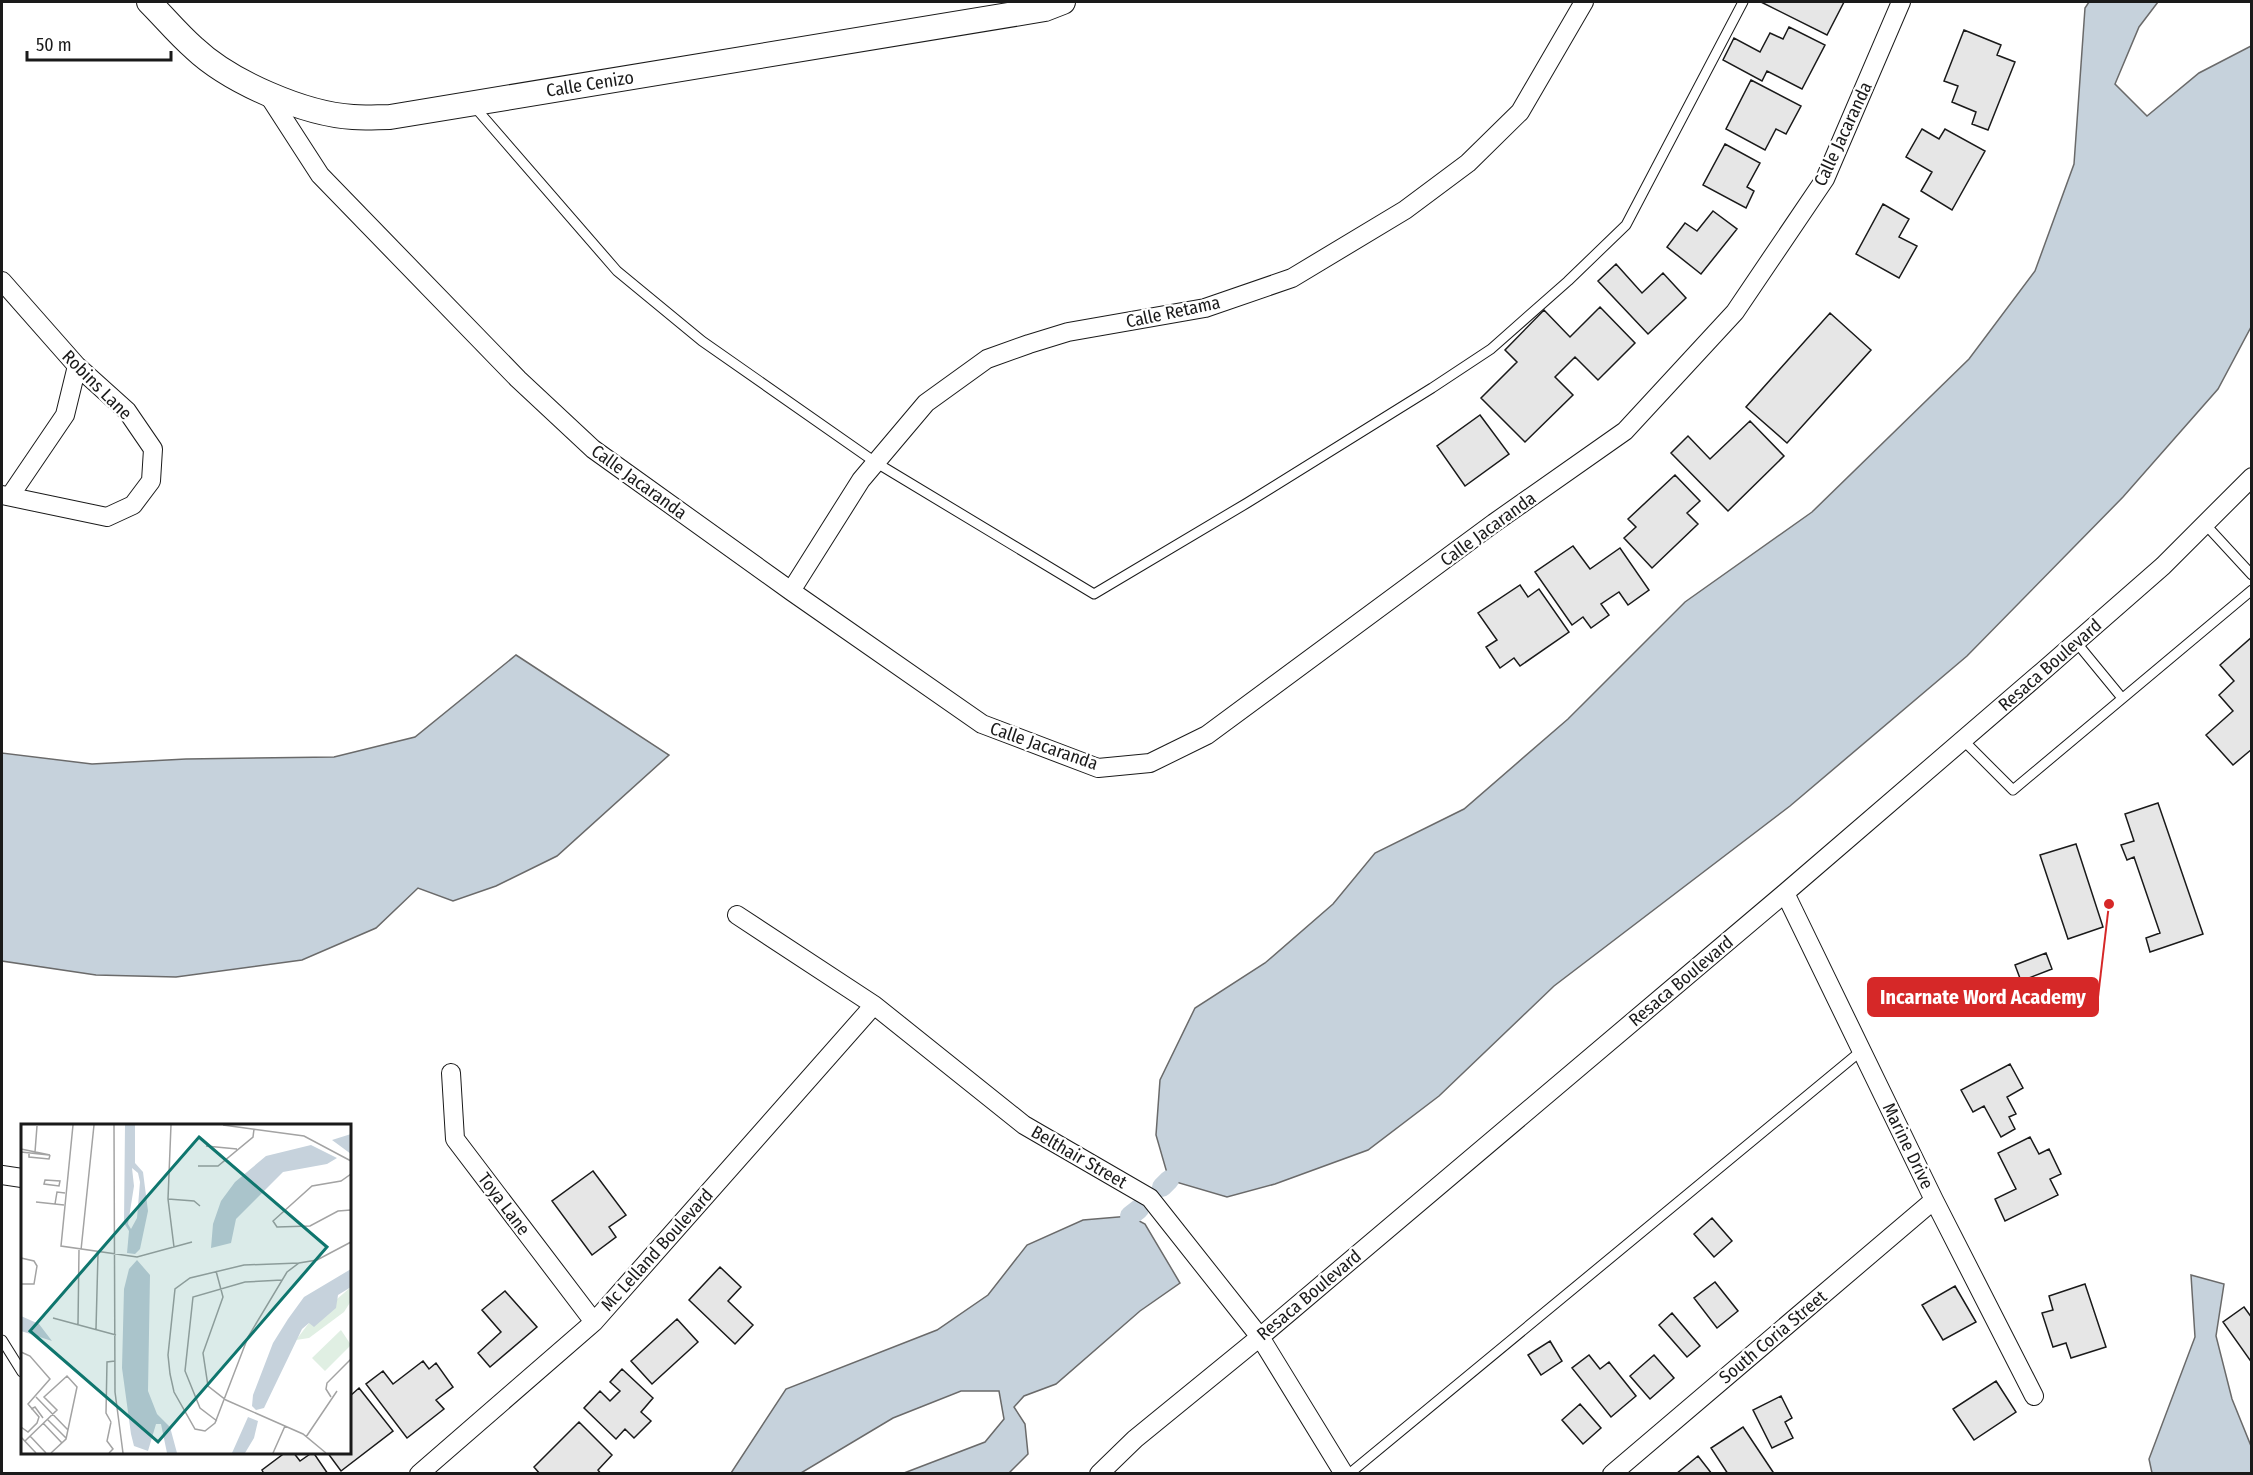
<svg xmlns="http://www.w3.org/2000/svg" width="2253" height="1475" font-family="'Fira Sans Condensed',sans-serif">
<style>
.water{fill:#c6d2dc;stroke:#6a6a6a;stroke-width:1.5}
.lines{fill:none;stroke-linecap:round;stroke-linejoin:round}
.canal{stroke:#c6d2dc;stroke-width:20}
.building{fill:#e6e6e6;stroke:#1a1a1a;stroke-width:1.5}
.lane-casing{stroke:#1a1a1a;stroke-width:11}
.street-casing{stroke:#1a1a1a;stroke-width:20}
.secondary-casing{stroke:#1a1a1a;stroke-width:26}
.lane{stroke:#fff;stroke-width:9}
.street{stroke:#fff;stroke-width:18}
.secondary{stroke:#fff;stroke-width:24}
.labels{text-anchor:middle;stroke-width:4.5;stroke-linejoin:round;paint-order:stroke}
.street-label{font-size:18px;fill:#1a1a1a;stroke:#fff}
.inset-road{fill:none;stroke:#a3a3a3;stroke-width:1.5}
.view{fill:#0f766e;fill-opacity:0.15;stroke:#0f766e;stroke-width:3}
.inset-edge{fill:none;stroke:#1a1a1a;stroke-width:3}
.leader{fill:none;stroke:#d62828;stroke-width:2}
.callout-dot{fill:#d62828;stroke:#fff;stroke-width:2}
.callout{fill:#d62828;stroke:#d62828;stroke-width:2}
.callout-label{font-size:20px;text-anchor:middle;font-weight:bold;fill:#fff}
</style>
<rect width="100%" height="100%" fill="#fff"/>
<path class="water" d="M2089 2H2158L2139 27 2115 84 2147 116 2199 73 2251 46V327L2218 389 2123 497 1967 656 1790 806 1554 986 1439 1096 1368 1150 1275 1184 1227 1197 1169 1180 1156 1135 1160 1080 1195 1008 1265 963 1333 904 1375 853 1464 809 1568 719 1685 602 1812 512 1969 359 2035 271 2074 164 2085 8Z
M516 655 669 755 557 856 496 886 453 901 418 888 376 928 302 960 176 977 96 975 2 961V753L92 764 186 759 334 757 415 737Z
M1130 1216 1145 1224 1180 1283 1140 1311 1056 1384 1024 1396 1014 1407 1025 1424 1028 1454 1009 1473H904L985 1442 1004 1419 999 1391H961L893 1418 801 1473H731L786 1389 937 1330 988 1295 1027 1245 1083 1220Z
M2191 1275 2224 1284 2216 1336 2232 1399 2251 1446V1473H2152L2149 1459 2195 1337Z"/>
<g class="lines">
<path class="canal" d="M1162 1187 1169 1180
M1130 1216 1139 1209"/>
</g>
<path class="building" d="M1761 2H1844L1827 35Z
M1789 27 1825 45 1802 89 1767 71 1762 81 1723 60 1734 38 1760 52 1770 33 1783 39Z
M1964 30 2001 45 1997 55 2015 62 1988 130 1972 124 1976 112 1952 102 1958 86 1944 81Z
M1751 80 1801 106 1786 134 1776 129 1765 150 1726 129Z
M1922 129 1939 139 1945 129 1985 151 1952 210 1921 191 1932 172 1906 157Z
M1725 144 1760 163 1747 187 1754 191 1746 208 1703 185Z
M1883 204 1909 219 1899 237 1917 246 1899 278 1856 254Z
M1713 211 1737 229 1701 274 1667 247 1685 223 1697 231Z
M1616 264 1642 293 1663 273 1686 298 1648 334 1598 281Z
M1600 307 1635 343 1598 380 1575 357 1555 377 1573 395 1525 442 1481 398 1517 362 1505 350 1544 310 1570 337Z
M1830 313 1871 350 1787 443 1746 407Z
M1480 415 1509 454 1465 486 1437 446Z
M1750 421 1784 456 1728 511 1671 453 1688 436 1710 459Z
M1675 475 1700 501 1687 513 1698 524 1652 568 1624 538 1636 527 1628 519Z
M1573 546 1590 569 1620 548 1649 590 1628 605 1619 592 1601 604 1609 615 1591 628 1583 617 1572 625 1535 572Z
M1520 585 1528 597 1539 589 1569 632 1520 666 1514 658 1500 668 1486 647 1497 640 1478 613Z
M2252 637V749L2233 765 2206 735 2233 711 2219 695 2234 681 2220 665Z
M2158 803 2203 934 2150 952 2146 938 2160 933 2134 857 2127 860 2121 845 2134 841 2125 814Z
M2076 844 2103 927 2068 939 2040 855Z
M2046 953 2052 969 2021 981 2015 965Z
M2010 1064 2023 1088 2007 1097 2016 1114 2009 1117 2015 1129 2001 1137 1984 1106 1973 1112 1961 1090Z
M2030 1137 2039 1154 2049 1149 2061 1174 2050 1179 2058 1195 2005 1221 1995 1199 2016 1189 1998 1153Z
M593 1171 626 1215 609 1227 616 1237 592 1255 552 1201Z
M1712 1218 1732 1241 1714 1257 1694 1234Z
M720 1267 741 1287 728 1301 753 1325 735 1344 689 1300Z
M1715 1282 1738 1311 1717 1328 1694 1298Z
M2085 1284 2106 1347 2071 1358 2066 1343 2053 1347 2042 1313 2053 1310 2049 1296Z
M1955 1286 1976 1322 1943 1340 1922 1305Z
M505 1291 537 1327 490 1367 478 1353 501 1332 482 1310Z
M2244 1307 2252 1318V1363L2223 1322Z
M1672 1313 1700 1346 1687 1357 1659 1325Z
M677 1319 698 1342 652 1384 631 1361Z
M1550 1341 1562 1361 1541 1375 1528 1355Z
M1589 1355 1600 1369 1609 1362 1636 1396 1611 1417 1572 1368Z
M1654 1355 1674 1378 1650 1399 1630 1376Z
M423 1361 429 1369 436 1363 453 1387 436 1400 444 1409 407 1438 366 1384 383 1371 393 1384Z
M622 1369 653 1398 641 1412 651 1421 634 1438 625 1429 616 1439 584 1408 600 1391 610 1401 620 1391 610 1382Z
M1996 1381 2016 1412 1974 1440 1953 1409Z
M359 1388 393 1431 341 1471 327 1452H350V1396Z
M1781 1396 1792 1418 1785 1422 1793 1438 1772 1448 1753 1410Z
M1580 1404 1601 1428 1583 1444 1562 1420Z
M579 1422 612 1455 598 1470 601 1474H540L534 1467Z
M1743 1427 1773 1472 1771 1474H1728L1711 1448Z
M286 1452H293L300 1461 313 1452 328 1474H264L262 1470Z
M1698 1456 1712 1474H1676Z"/>
<g class="lines">
<g class="lane-casing">
<path id="lane" d="M473 105 617 271 702 341 875 462 1094 594 1247 503 1432 388 1491 349 1568 281 1626 225 1743 2
M2205 524 2252 575
M2076 642 2122 698
M1963 740 2013 790 2252 590
M2 1340 22 1372
M1349 1474 1861 1051"/>
</g>
<g class="street-casing">
<path id="street" d="M267 93 320 175 518 379 593 449 791 591 982 724 1098 768 1150 763 1207 735 1494 523 1625 431 1735 312 1825 179 1901 2
M2 281 77 366 127 411 153 449 151 481 133 505 107 517 2 495
M10 496 65 415 77 366
M791 591 861 480 926 403 987 359 1029 344 1068 332 1205 308 1292 278 1405 210 1468 163 1520 112 1584 2
M1785 893 1934 1200 2034 1396
M737 915 874 1005 1024 1125 1150 1198 1260 1337 1344 1474
M451 1073 455 1139 594 1322
M2 1175 22 1178
M419 1474 594 1322 874 1005
M1099 1474 1135 1439 1260 1337 1785 893 2043 671 2163 566 2252 477
M1612 1474 1934 1200"/>
</g>
<g class="secondary-casing">
<path id="secondary" d="M149 2C164 17 178 34 194 48 230 82 304 114 353 117 365 118 378 117 390 117L1045 9 1063 2"/>
</g>
<use href="#lane" class="lane"/>
<use href="#street" class="street"/>
<use href="#secondary" class="secondary"/>
</g>
<g class="labels">
<g class="street-label">
<text transform="translate(590 84) rotate(-9)" y="6">Calle Cenizo</text>
<text transform="translate(1843 134) rotate(-65)" y="6">Calle Jacaranda</text>
<text transform="translate(1173 312) rotate(-12)" y="6">Calle Retama</text>
<text transform="translate(97 385) rotate(45)" y="6">Robins Lane</text>
<text transform="translate(639 482) rotate(36)" y="6">Calle Jacaranda</text>
<text transform="translate(1488 529) rotate(-36)" y="6">Calle Jacaranda</text>
<text transform="translate(2050 665) rotate(-41)" y="6">Resaca Boulevard</text>
<text transform="translate(1044 746) rotate(19)" y="6">Calle Jacaranda</text>
<text transform="translate(1681 981) rotate(-40)" y="6">Resaca Boulevard</text>
<text transform="translate(1908 1146) rotate(64)" y="6">Marine Drive</text>
<text transform="translate(1079 1157) rotate(30)" y="6">Belthair Street</text>
<text transform="translate(504 1204) rotate(53)" y="6">Toya Lane</text>
<text transform="translate(657 1250) rotate(-48)" y="6">Mc Lelland Boulevard</text>
<text transform="translate(1309 1295) rotate(-40)" y="6">Resaca Boulevard</text>
<text transform="translate(1773 1337) rotate(-40)" y="6">South Coria Street</text>
</g>
</g>
<g transform="translate(21 1124)">
<rect width="330" height="330" fill="#fff"/>
<path d="M330 163V177L323 188 288 214 275 216 288 199ZM320 206 330 221 304 247 291 234Z" fill="#e0efe3"/>
<path d="M104 1H114V39L122 48 127 87 119 125 114 130 106 129 108 107 103 99ZM111 44 117 49 119 58 116 94 110 105 107 100 113 62ZM330 10V30L311 16ZM290 21 316 34 306 40 262 48 215 95 210 119 190 124 192 100 200 77 214 58 245 32ZM116 136 129 151 127 267 136 290 149 303 156 329H146L140 300H135L127 327 113 322 110 310 101 244 103 165 108 145ZM330 145V163L317 171 315 184 293 203 288 199 281 205 243 284 235 286 231 282 232 271 252 219 267 195 283 173ZM0 192 18 200 31 217 0 207ZM227 293 237 297 233 314 224 329H211Z" fill="#c6d2dc" fill-rule="evenodd"/>
<path class="inset-road" d="M52 1 40 122 116 133 171 118M93 1 94 268 102 329M150 1 147 75 153 123M202 1 283 12 330 37M185 22 216 25M0 25 29 31M0 28 28 31M14 28 16 2M8 29V33L28 35 29 31M177 42H197L232 13 233 5M330 50 320 57 291 62 252 97 256 103 289 102 317 87 330 86M24 56 39 57 38 62 23 60ZM147 75 173 77 179 82M15 78 43 81M34 80 36 68 44 69M60 126 73 1M0 134 13 137 16 142 13 160H0M278 139 223 141 169 154 154 165 147 231 149 250 153 268 174 305 184 307 194 299 227 213 266 148 278 139 296 136 330 118M195 147 202 173 182 229 187 262 205 276 282 310 305 329M32 194 95 211M57 200 58 126M75 205 77 129M0 228 9 232 29 255 7 280 18 293 16 299 7 308 0 303M15 273 47 306M310 273 305 265 306 259 330 235M10 285 14 283 22 294M26 295 45 314M196 297 179 284 164 247 172 173 224 158 261 156M90 298 85 289 86 238 94 237M22 299 41 319M9 312 25 329M0 313 15 329M285 313 316 267M4 317 36 286 23 273 46 252 56 263 45 315 30 329M88 329 92 325 86 317 90 298M252 329 264 302"/>
<path class="view" d="M178 13 306 123 137 318 9 207Z"/>
<rect width="330" height="330" class="inset-edge"/>
</g>
<path class="leader" d="M2109 904L2098 997"/>
<circle class="callout-dot" cx="2109" cy="904" r="6"/>
<rect class="callout" x="1868" y="978" width="230" height="38" rx="6"/>
<g class="callout-label">
<text x="1983" y="1004">Incarnate Word Academy</text>
</g>
<rect width="2253" height="1475" fill="none" stroke="#1a1a1a" stroke-width="6"/>
<path d="M27 51v9h144v-9" fill="none" stroke="#1a1a1a" stroke-width="3"/>
<text x="36" y="51" font-size="18" fill="#1a1a1a" stroke="#ffffff" stroke-width="4.5" paint-order="stroke">50 m</text>
</svg>
